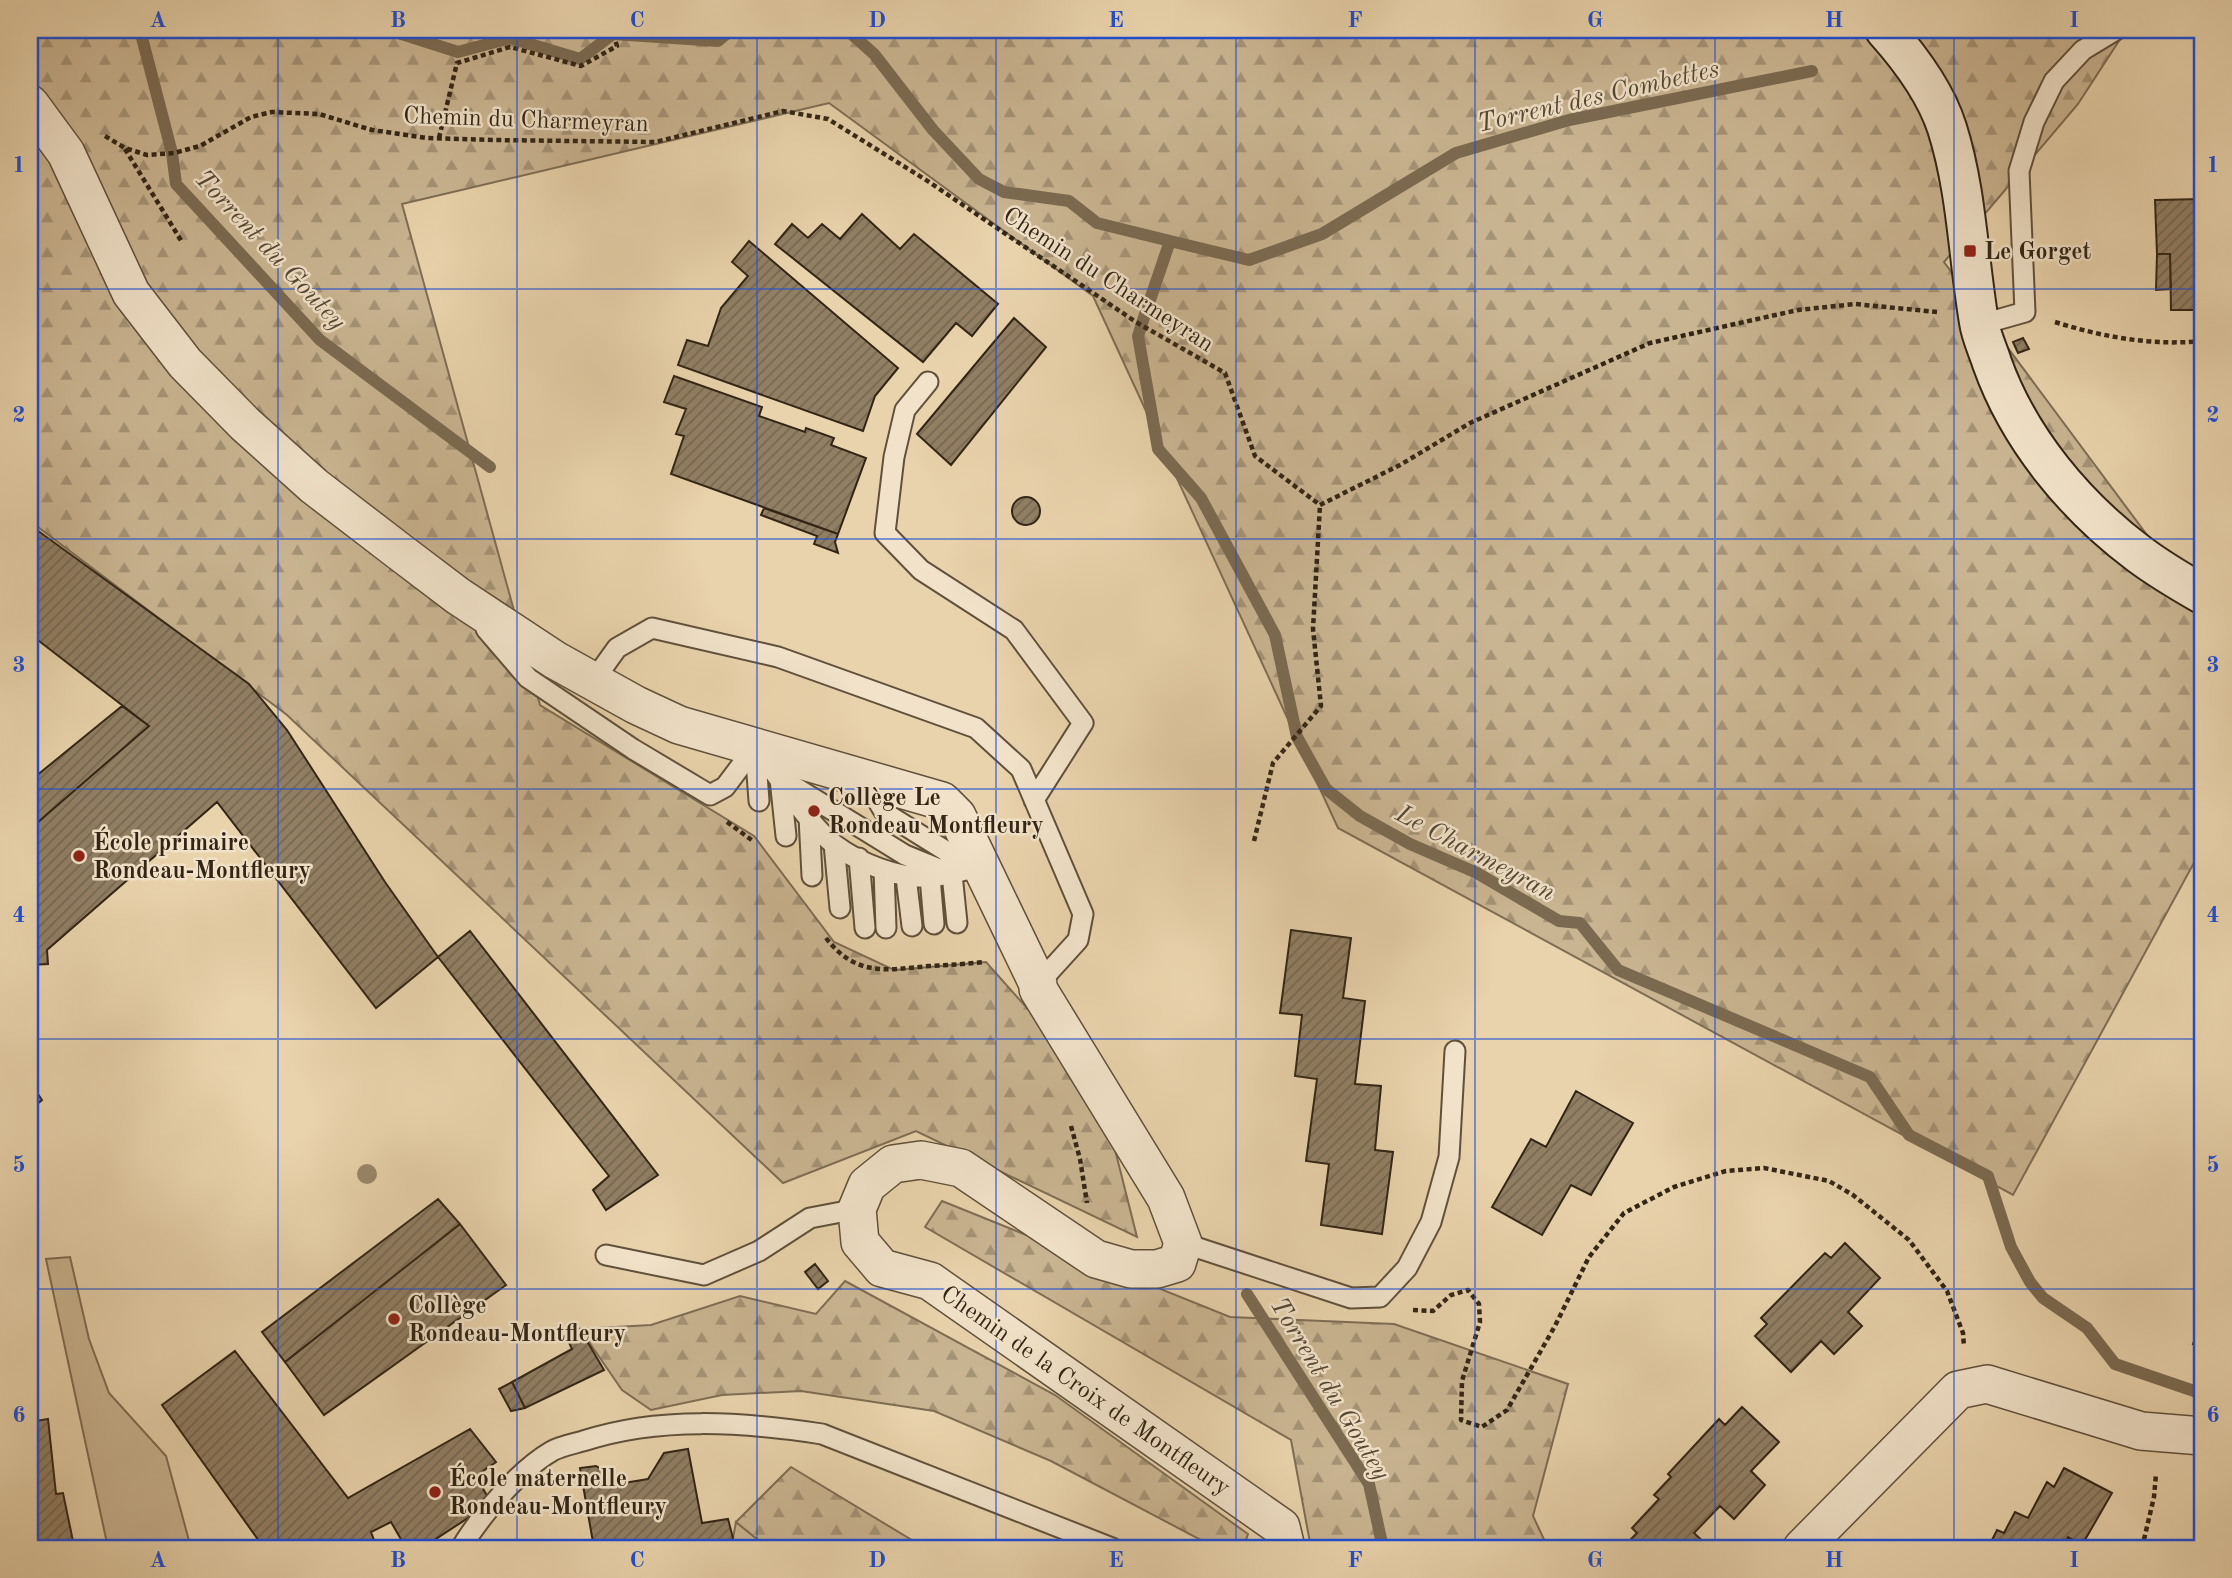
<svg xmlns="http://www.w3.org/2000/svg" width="2232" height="1578" font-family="'Old Standard TT',serif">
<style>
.grass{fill:#cab592;stroke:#7e6d54;stroke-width:2}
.forest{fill:url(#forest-firs);stroke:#7e6d54;stroke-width:2}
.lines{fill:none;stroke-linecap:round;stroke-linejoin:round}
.stream{stroke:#7b6a51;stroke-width:12}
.building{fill:url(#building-hatch);stroke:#322515;stroke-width:2}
.service-casing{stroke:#60503b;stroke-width:23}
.minor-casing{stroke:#60503b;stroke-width:40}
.secondary-casing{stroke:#322515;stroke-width:42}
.path{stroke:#322515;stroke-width:4.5;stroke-dasharray:5 3.5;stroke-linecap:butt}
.service{stroke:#f1e2c9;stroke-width:19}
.minor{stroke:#f1e2c9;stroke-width:37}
.secondary{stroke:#f1e2c9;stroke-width:38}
.tree{fill:#99876a}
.grid{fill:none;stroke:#1d4ed8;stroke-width:2;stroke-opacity:0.55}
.poi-dot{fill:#8f2418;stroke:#f1e2c9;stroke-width:2.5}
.labels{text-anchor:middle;stroke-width:5;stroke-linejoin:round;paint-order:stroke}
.street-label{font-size:24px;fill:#322515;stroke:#f1e2c9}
.poi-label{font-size:24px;font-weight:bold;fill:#322515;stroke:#f1e2c9;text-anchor:start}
.water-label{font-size:26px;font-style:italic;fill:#564833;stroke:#f1e2c9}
.neatline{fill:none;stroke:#1d4ed8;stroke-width:2.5}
.grid-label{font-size:23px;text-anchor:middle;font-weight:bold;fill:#1d4ed8}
</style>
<defs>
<pattern id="forest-firs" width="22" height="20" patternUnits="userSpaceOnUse" patternTransform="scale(1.75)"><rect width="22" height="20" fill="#cab592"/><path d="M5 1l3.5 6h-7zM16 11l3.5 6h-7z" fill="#a59376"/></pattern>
<pattern id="building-hatch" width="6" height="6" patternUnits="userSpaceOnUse" patternTransform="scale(1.75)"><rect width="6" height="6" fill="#917f64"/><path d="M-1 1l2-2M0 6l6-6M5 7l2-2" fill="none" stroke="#776851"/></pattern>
</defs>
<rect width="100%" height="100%" fill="#e9d3ac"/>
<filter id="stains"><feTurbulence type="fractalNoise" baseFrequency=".00286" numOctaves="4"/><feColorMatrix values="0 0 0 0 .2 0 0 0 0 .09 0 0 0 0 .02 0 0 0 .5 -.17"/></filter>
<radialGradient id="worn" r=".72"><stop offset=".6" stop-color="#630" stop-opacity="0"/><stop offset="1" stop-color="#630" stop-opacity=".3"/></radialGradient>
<path class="grass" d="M70 1257 89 1339 109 1393 166 1456 191 1548H108L46 1259Z
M736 1522 768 1548H725L733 1538Z"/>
<path class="forest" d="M30 30H1131L1137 35 1177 30H2126L2078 104 1944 262 2202 609V848L2013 1195 1338 828 1093 296 829 103 402 204 540 705 754 836 834 942 894 970 986 962 1100 1090 1137 1237 916 1131 783 1183 287 715 30 521Z
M942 1201 1230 1317 1394 1324 1568 1384 1533 1516 1548 1548H1311L1291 1440 925 1227Z
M845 1281 1055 1395 1248 1534 1243 1548H1216L1051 1461 934 1411 801 1391 722 1395 651 1410 622 1390 580 1329 651 1325 740 1296 816 1314Z
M791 1467 925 1548H768L736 1522Z"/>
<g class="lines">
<path class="stream" d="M140 30 172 153 176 184 320 340 490 467
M389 30 458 52 510 38 580 59 613 34 718 41 731 30
M847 30 874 54 933 130 979 179 1004 192 1069 201 1097 223 1170 241 1150 300
M1170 241 1249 260 1322 234 1456 153 1569 120 1812 71
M1148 305 1138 336 1158 449 1201 498 1275 635 1297 737 1326 789 1360 816 1410 844 1477 873 1559 921 1580 923 1618 970 1870 1077 1909 1135 1988 1176 2011 1247 2030 1282 2043 1298 2087 1328 2115 1364 2197 1392 2202 1396
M1247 1294 1369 1484 1383 1548"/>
</g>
<path class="building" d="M2202 199V310H2171L2170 254H2157L2155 200Z
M862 214 900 249 914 234 998 304 972 336 956 323 923 362 775 244 792 224 808 238 822 224 840 239Z
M749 241 898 368 875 396 863 431 678 365 687 340 708 346 721 308 748 276 732 262Z
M2157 254H2170L2171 289 2156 290Z
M1014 318 1046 347 951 465 917 434Z
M2023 338 2029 349 2018 353 2013 342Z
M674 376 762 407 759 416 805 432 806 428 834 438 831 445 866 458 838 534 671 474 684 436 676 434 686 409 664 402Z
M1012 511a14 14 0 1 1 28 0a14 14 0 1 1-28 0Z
M764 508 838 534 835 542 838 553 814 544 817 536 761 515Z
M30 525 249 684 287 730 385 882 438 957 376 1008 217 802 47 950 48 964 30 965V829L149 726 30 634Z
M122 706 149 726 30 829V781Z
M1291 930 1351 938 1343 998 1365 1001 1355 1084 1381 1086 1375 1150 1393 1152 1382 1234 1321 1225 1329 1164 1306 1161 1317 1079 1295 1076 1302 1015 1280 1013Z
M470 931 658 1175 606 1210 593 1190 609 1176 438 957Z
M30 1082 42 1100 30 1110Z
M1576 1091 1633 1123 1591 1195 1571 1185 1542 1235 1492 1207 1531 1139 1546 1147Z
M438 1199 460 1224 285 1362 262 1332Z
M460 1224 506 1285 324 1415 285 1362Z
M1845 1243 1880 1278 1848 1312 1862 1326 1834 1354 1821 1341 1791 1372 1755 1336 1767 1324 1761 1318 1825 1253 1831 1258Z
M815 1264 828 1281 818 1289 805 1272Z
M2202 1318V1347L2193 1344Z
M580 1329 604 1370 525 1408 512 1382 572 1349 567 1338Z
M235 1351 348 1498 470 1429 496 1462 476 1476 491 1503 422 1548H406L391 1522 371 1532 374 1540 362 1548H264L162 1405Z
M512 1382 525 1408 511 1411 499 1389Z
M1742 1407 1779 1442 1751 1471 1765 1485 1734 1519 1720 1506 1694 1533 1710 1548H1622L1637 1533 1632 1528 1659 1499 1654 1495 1671 1477 1668 1474 1719 1419 1725 1425Z
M48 1419 56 1494 63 1493 74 1546 30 1548V1422Z
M688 1449 702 1523 728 1519 733 1538 725 1548H594L580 1468 596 1466 624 1483 648 1479 664 1453Z
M2064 1468 2112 1493 2082 1545 2068 1537 2062 1548H1988L1997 1530 2004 1533 2015 1512 2028 1518 2047 1482 2054 1487Z"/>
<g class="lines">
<g class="service-casing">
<path id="service" d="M1979 325 2025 312 2019 171 2034 122 2054 81 2083 50 2116 30
M928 382 905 410 894 457 885 533 921 570 1014 630 1083 723 1034 800
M486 629 528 678 633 749 710 795 725 787 755 747
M594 680 617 648 652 628 778 657 976 728 1021 769 1083 914 1078 940 1038 984
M755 747 759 801
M760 753C780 778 810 827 835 845 859 863 899 879 929 877 948 876 964 869 982 867
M864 778 885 813 946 851 964 869
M780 779 786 836
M790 784 905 855 949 873
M809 817 812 876
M834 844 840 908
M859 858 865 928
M884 870 886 928
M952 874 957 923
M906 877 912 926
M930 877 934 924
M1183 1243 1351 1298 1380 1297 1407 1268 1431 1222 1449 1157 1455 1051
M606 1255 704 1275 759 1251 810 1218 857 1209
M461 1548C481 1515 518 1471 552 1451 561 1446 573 1444 583 1441 659 1416 743 1422 822 1434L1112 1548"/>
</g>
<g class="minor-casing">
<path id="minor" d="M30 104 66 153 131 293 185 363 245 424 314 486 400 552 458 596 555 660 636 705 679 725 942 801 957 816 1038 984V989L1166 1198 1183 1243 1177 1263 1157 1269H1131L1096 1259 961 1168 921 1160 893 1164 867 1185 857 1209 860 1242 882 1268 930 1281 1281 1527 1286 1548
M1802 1548 1958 1390 1987 1384 2141 1431 2202 1436"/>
</g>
<g class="secondary-casing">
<path id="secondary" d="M1885 30C1910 58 1935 91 1947 128 1967 191 1968 257 1979 322 1981 336 1988 350 1992 363 2019 439 2075 506 2139 554 2159 569 2181 582 2202 594"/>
</g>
<path class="path" d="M105 136 125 148 147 155 174 153 200 146 251 117 272 112 319 114 372 130 427 138 493 140 655 142 783 111 828 119 926 180 1136 322 1225 373 1255 456 1320 505
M439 138 457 63 510 47 581 66 617 46 612 30
M125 149 182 242
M2055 322C2103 337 2152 346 2202 341
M1320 505 1400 465 1470 423 1650 343 1798 310 1855 304 1937 312
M727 822 753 841
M1254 841 1273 763 1321 706 1313 629 1320 505
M826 938C856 977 886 970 929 966 948 965 966 964 984 962
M1071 1126 1080 1159 1087 1203
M1413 1310 1433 1311 1451 1295 1468 1290 1479 1304 1480 1322 1462 1381 1461 1420 1482 1427 1507 1410 1555 1326 1589 1257 1624 1213 1674 1187 1726 1171 1764 1168 1829 1181 1853 1195 1909 1240 1947 1291 1963 1333 1964 1347
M2142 1548 2154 1497 2156 1474"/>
<use href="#service" class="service"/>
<use href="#minor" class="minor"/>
<use href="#secondary" class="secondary"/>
</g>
<circle class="tree" cx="367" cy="1174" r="10"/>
<path class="grid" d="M278 30V1548M517 30V1548M757 30V1548M996 30V1548M1236 30V1548M1475 30V1548M1715 30V1548M1954 30V1548M30 289H2202M30 539H2202M30 789H2202M30 1039H2202M30 1289H2202"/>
<g class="poi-dot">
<rect x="1963" y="244" width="14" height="14" rx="3.5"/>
<circle cx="814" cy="811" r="7"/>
<circle cx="79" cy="856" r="7"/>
<circle cx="394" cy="1319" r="7"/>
<circle cx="435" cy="1492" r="7"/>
</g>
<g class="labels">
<g class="street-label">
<text transform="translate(526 119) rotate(2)" y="8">Chemin du Charmeyran</text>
<text transform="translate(1109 279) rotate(33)" y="8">Chemin du Charmeyran</text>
<text transform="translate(1086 1390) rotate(35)" y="8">Chemin de la Croix de Montfleury</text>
</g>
<g class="poi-label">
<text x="1984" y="259">Le Gorget</text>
<text x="828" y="805">Collège Le<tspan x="828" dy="28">Rondeau Montfleury</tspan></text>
<text x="93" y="850">École primaire<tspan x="93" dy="28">Rondeau-Montfleury</tspan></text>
<text x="408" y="1313">Collège<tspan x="408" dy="28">Rondeau-Montfleury</tspan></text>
<text x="449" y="1486">École maternelle<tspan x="449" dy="28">Rondeau-Montfleury</tspan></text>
</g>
<g class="water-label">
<text transform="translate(1598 95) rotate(-13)" y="9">Torrent des Combettes</text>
<text transform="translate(271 249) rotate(47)" y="9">Torrent du Goutey</text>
<text transform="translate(1476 852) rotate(28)" y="9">Le Charmeyran</text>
<text transform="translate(1331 1388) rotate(59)" y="9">Torrent du Goutey</text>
</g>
</g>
<rect width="2232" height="1578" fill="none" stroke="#e9d3ac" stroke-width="77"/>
<rect x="38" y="38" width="2156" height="1502" class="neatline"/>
<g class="grid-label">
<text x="158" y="27">A</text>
<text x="398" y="27">B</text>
<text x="637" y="27">C</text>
<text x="877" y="27">D</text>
<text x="1116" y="27">E</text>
<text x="1355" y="27">F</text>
<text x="1595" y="27">G</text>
<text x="1834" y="27">H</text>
<text x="2074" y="27">I</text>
<text x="19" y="172">1</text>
<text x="2213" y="172">1</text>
<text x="19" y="422">2</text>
<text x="2213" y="422">2</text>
<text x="19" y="672">3</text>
<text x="2213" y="672">3</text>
<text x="19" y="922">4</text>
<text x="2213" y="922">4</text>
<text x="19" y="1172">5</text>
<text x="2213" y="1172">5</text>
<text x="19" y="1422">6</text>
<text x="2213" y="1422">6</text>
<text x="158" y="1567">A</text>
<text x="398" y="1567">B</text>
<text x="637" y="1567">C</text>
<text x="877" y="1567">D</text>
<text x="1116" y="1567">E</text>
<text x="1355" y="1567">F</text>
<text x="1595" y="1567">G</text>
<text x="1834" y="1567">H</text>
<text x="2074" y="1567">I</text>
</g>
<rect width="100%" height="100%" filter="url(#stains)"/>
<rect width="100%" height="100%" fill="url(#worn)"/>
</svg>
